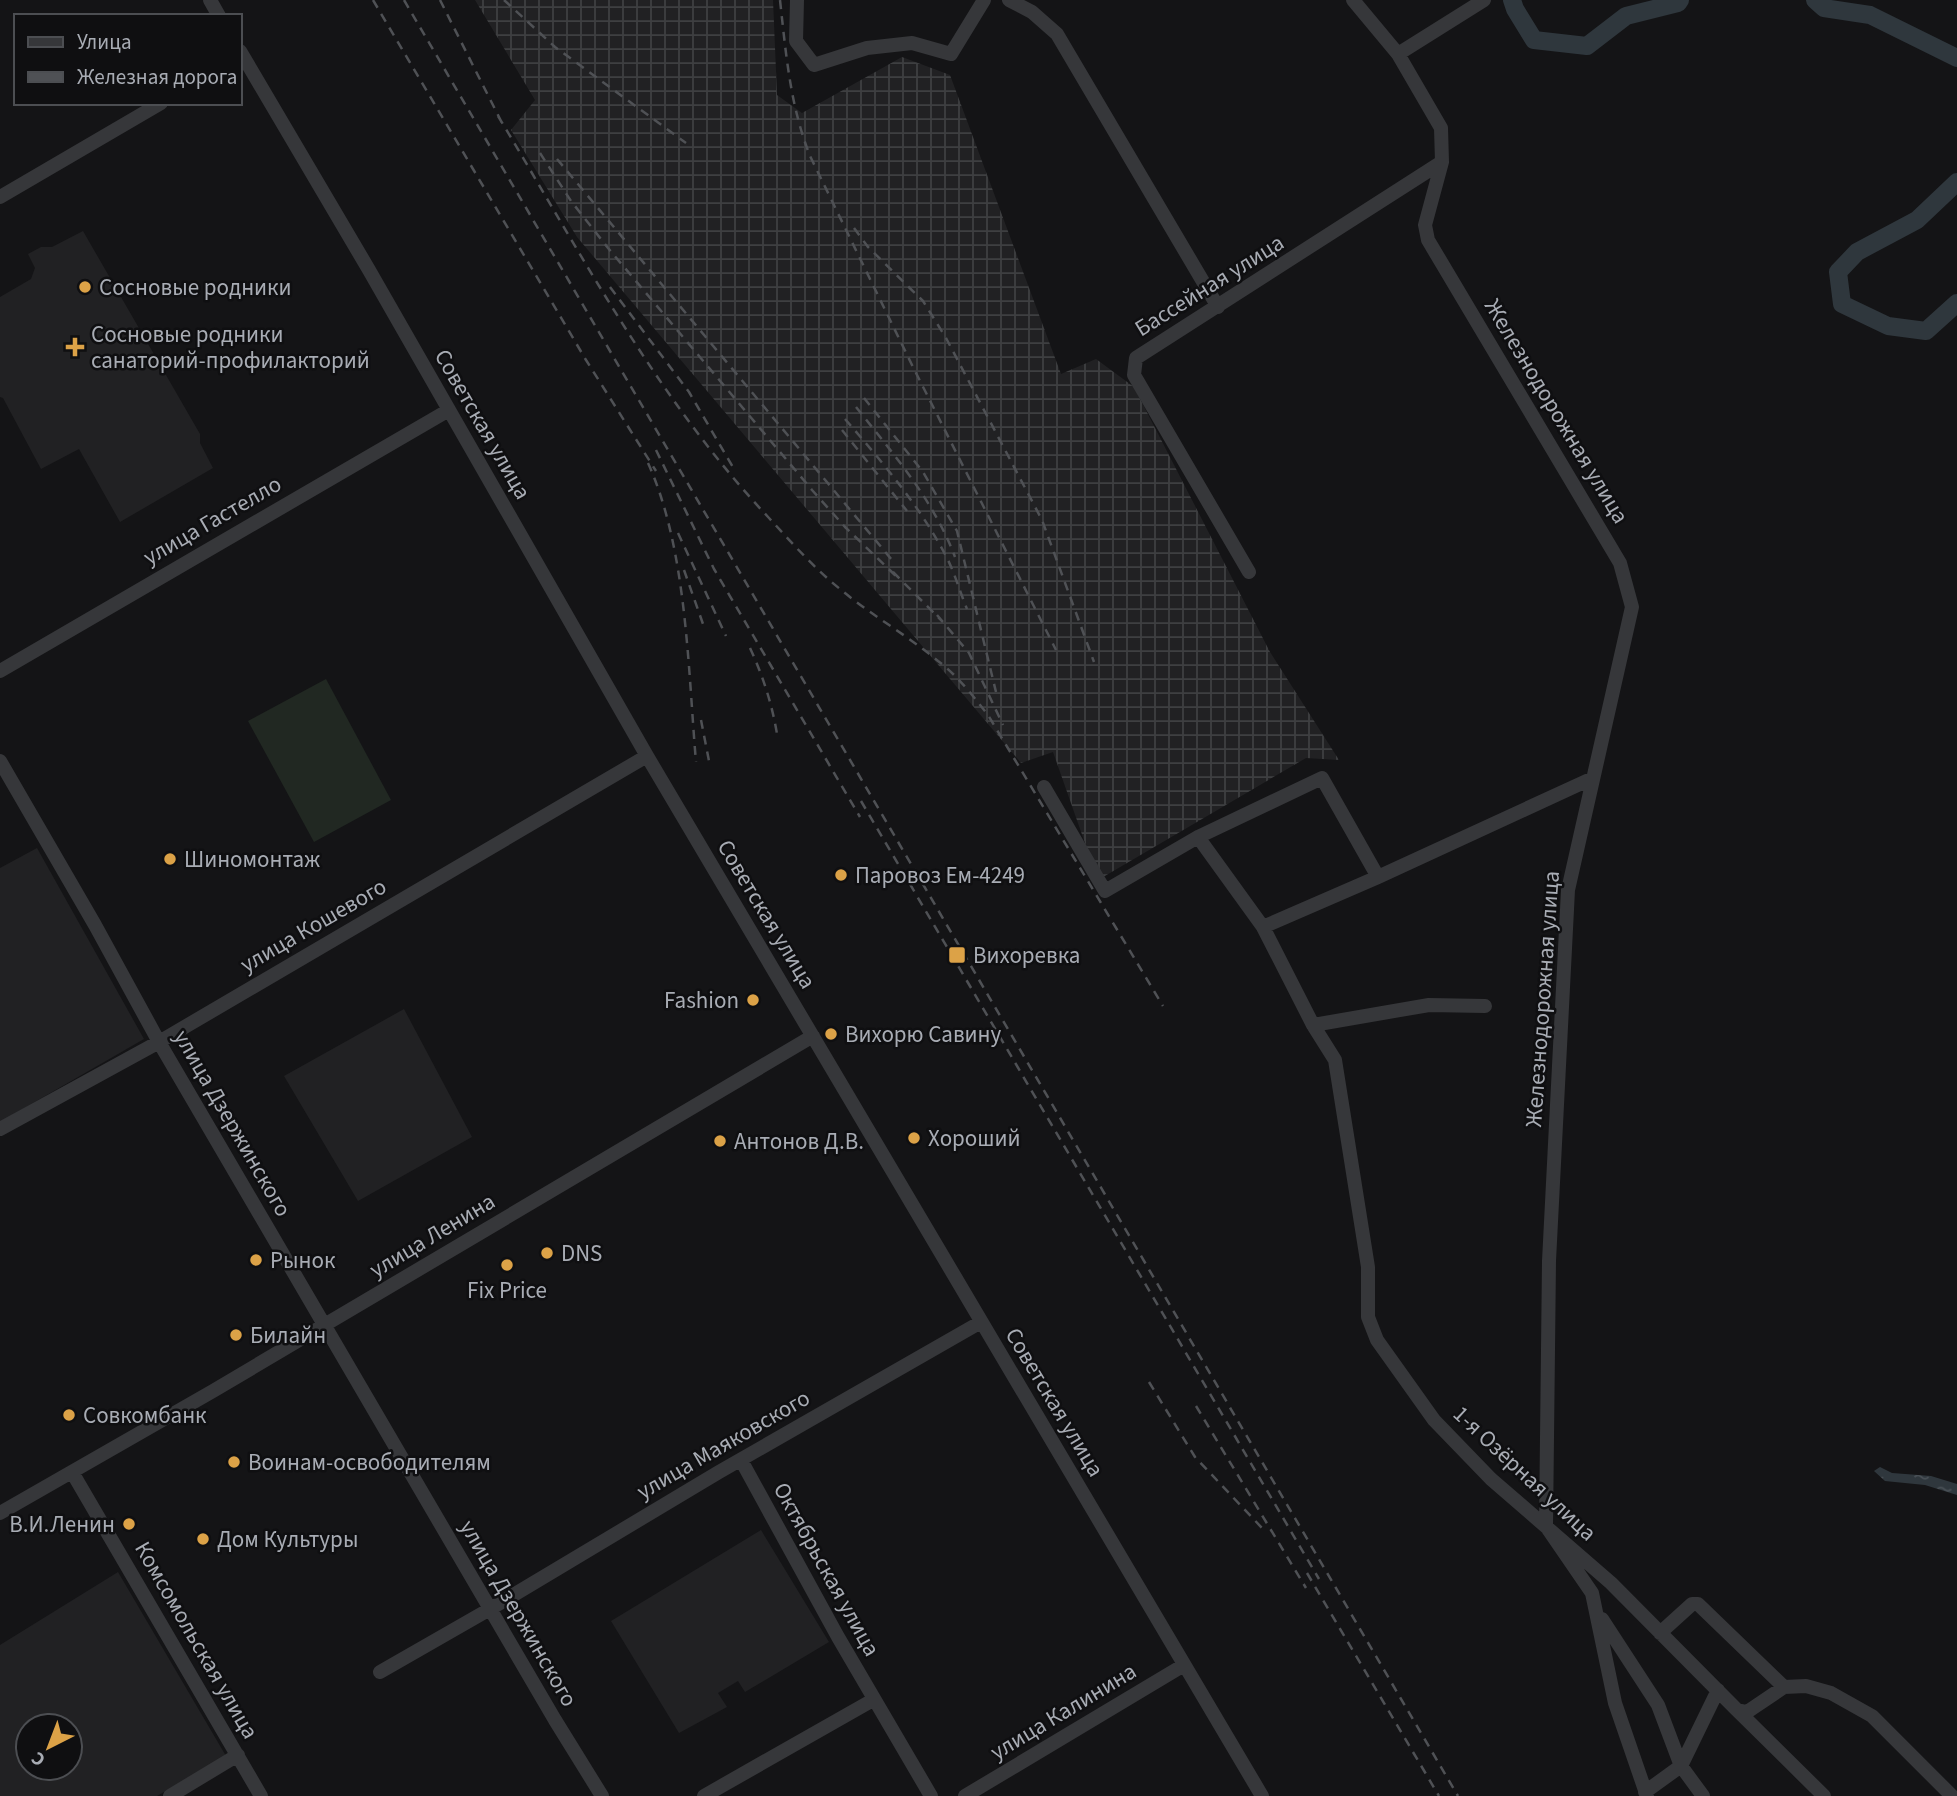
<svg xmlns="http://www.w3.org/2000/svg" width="1957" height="1796" font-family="'Source Sans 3',sans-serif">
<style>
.built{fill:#212123;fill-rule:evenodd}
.industrial{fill:url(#industrial-grid)}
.pitch{fill:#212822}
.water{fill:url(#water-ripples)}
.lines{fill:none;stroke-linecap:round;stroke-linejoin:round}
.river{stroke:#2f373d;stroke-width:18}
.minor{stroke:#36373a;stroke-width:14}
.rail{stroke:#4f5155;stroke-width:2.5;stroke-dasharray:9 7;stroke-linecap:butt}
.poi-dot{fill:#dca247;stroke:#0f0f11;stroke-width:2.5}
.labels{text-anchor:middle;stroke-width:5;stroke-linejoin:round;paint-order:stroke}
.street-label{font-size:23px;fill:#a8acb4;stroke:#0f0f11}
.poi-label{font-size:23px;fill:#a8acb4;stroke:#0f0f11;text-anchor:start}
</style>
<defs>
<pattern id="industrial-grid" width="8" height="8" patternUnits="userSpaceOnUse" patternTransform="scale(1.75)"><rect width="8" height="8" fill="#212123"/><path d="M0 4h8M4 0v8" fill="none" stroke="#3e3f41"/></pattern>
<pattern id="water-ripples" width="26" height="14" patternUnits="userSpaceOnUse" patternTransform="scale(1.75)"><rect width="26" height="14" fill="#2f373d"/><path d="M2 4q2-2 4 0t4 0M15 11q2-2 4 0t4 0" fill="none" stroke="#4a5157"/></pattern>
</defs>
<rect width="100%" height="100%" fill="#141416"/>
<path class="built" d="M83 231 200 434V443L213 468 120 522 79 449 41 469 3 398 0 397V297L31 279 35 268 28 254 41 247H52Z
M37 848 144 1039 0 1122V868Z
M404 1009 472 1137 358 1201 284 1076Z
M761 1530 829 1642 745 1692 738 1681 718 1693 727 1707 679 1733 611 1621Z
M118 1572 226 1756 157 1796H0V1645ZM28 1726H70V1768H28Z"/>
<path class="industrial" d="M475 0H773L777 95 802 113 902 57 950 75 1061 374 1096 359 1134 387 1270 652 1339 760 1306 758 1098 880 1053 752 1021 763 577 237 511 130 535 100Z"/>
<path class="pitch" d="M326 679 391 800 314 842 248 721Z"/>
<path class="water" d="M1880 1467 1892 1473 1931 1476 1957 1484V1495L1925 1485 1885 1481 1874 1471Z"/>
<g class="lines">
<path class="river" d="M1512 0 1515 9 1534 40 1587 46 1626 16 1678 3 1680 0
M1815 0 1824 8 1870 15 1957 58
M1957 182 1917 220 1857 252 1838 272 1842 304 1888 326 1926 331 1957 303"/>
<path class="minor" d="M210 0 219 16
M797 0 796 41 814 65 867 48 912 43 951 54 984 0
M1009 0 1032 12 1057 34 1218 307
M1353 0 1398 54 1441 128 1442 162 1425 225 1428 240 1620 563 1632 607 1568 890 1549 1261 1546 1526 1592 1593 1615 1703 1647 1796
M240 51 369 270 647 756 1262 1796
M1398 54 1484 0
M0 197 161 103
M1249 572 1134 375 1136 358 1442 162
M0 671 449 410
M0 761 95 925 159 1042 555 1720 602 1796
M1044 787 1105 891 1198 837 1322 778 1378 877
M1198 837 1263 927 1313 1025 1335 1060 1368 1267V1317L1377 1340 1434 1420 1491 1479 1611 1583 1737 1710 1747 1712 1784 1687 1806 1686 1831 1693 1872 1716 1952 1796
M1263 927 1378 877 1593 778
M1313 1025 1429 1005 1485 1006
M0 1129 159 1042 647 756
M741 1460 838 1637 931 1796
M72 1472 261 1796
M0 1513 213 1391 813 1036
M1602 1619 1658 1705 1681 1766 1703 1796
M1660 1633 1692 1604H1698L1784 1687
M380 1672 490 1609 719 1472 981 1322
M1737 1710 1824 1796
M1645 1792 1681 1766 1718 1690
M170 1796 238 1755
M704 1796 873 1700
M965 1796 1184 1665"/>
<path class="rail" d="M373 0 586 360 656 471
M404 0 1458 1796
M440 0 503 125
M504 0 555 47 686 143
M780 0C786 54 790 105 810 156L913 367 1056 650
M498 116C582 255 657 399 769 518 792 543 814 568 840 589 871 615 907 635 938 661 958 676 973 696 988 715L1163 1006
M540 153 571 201 608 248 812 490 845 527 898 578
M557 159 892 560
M854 228 868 247 923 301 946 338 1042 520 1094 662
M610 287 689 392 734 469
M864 398 923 472 957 531 996 692
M856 407C894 455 933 499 955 557
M845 419C883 463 920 506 947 558 955 574 960 592 967 609
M842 430 907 511
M656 450 714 569 860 817
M648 463C687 549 688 669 696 762
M678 533 726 636
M684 570 703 624
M893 572 943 622
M937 615 969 653 1003 725
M750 648C763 676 772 704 777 734
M701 720 709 761
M861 801 1319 1579
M1149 1382 1195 1457 1262 1528
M1196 1406 1306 1588
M1307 1573 1439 1796"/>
</g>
<g class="poi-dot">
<circle cx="85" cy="287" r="7"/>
<path d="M71.5 336.5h7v7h7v7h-7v7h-7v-7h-7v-7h7z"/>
<circle cx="170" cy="859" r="7"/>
<circle cx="841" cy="875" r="7"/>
<rect x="948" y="946" width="18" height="18" rx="3.5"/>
<circle cx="753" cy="1000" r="7"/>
<circle cx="831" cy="1034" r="7"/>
<circle cx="914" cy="1138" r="7"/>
<circle cx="720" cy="1141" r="7"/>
<circle cx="547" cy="1253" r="7"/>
<circle cx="256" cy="1260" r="7"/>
<circle cx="507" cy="1265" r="7"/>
<circle cx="236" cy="1335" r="7"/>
<circle cx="69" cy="1415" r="7"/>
<circle cx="234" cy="1462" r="7"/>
<circle cx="129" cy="1524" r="7"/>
<circle cx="203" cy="1539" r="7"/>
</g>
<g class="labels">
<g class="street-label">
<text transform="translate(1209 285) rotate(-32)" y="8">Бассейная улица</text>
<text transform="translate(1557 411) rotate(59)" y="8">Железнодорожная улица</text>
<text transform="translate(483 424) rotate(60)" y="8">Советская улица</text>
<text transform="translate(212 520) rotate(-30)" y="8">улица Гастелло</text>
<text transform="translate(767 914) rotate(59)" y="8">Советская улица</text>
<text transform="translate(313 925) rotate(-30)" y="8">улица Кошевого</text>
<text transform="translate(1542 999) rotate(-86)" y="8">Железнодорожная улица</text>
<text transform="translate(233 1123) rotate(60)" y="8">улица Дзержинского</text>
<text transform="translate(432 1235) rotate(-31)" y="8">улица Ленина</text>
<text transform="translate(1055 1402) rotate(59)" y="8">Советская улица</text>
<text transform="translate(723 1444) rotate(-30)" y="8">улица Маяковского</text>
<text transform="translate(1525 1473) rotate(43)" y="8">1-я Озёрная улица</text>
<text transform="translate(827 1569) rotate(61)" y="8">Октябрьская улица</text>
<text transform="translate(519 1613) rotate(60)" y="8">улица Дзержинского</text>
<text transform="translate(197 1640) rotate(60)" y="8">Комсомольская улица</text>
<text transform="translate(1063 1711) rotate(-31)" y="8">улица Калинина</text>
</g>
<g class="poi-label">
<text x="99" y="295">Сосновые родники</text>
<text x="91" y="342">Сосновые родники<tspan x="91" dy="26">санаторий-профилакторий</tspan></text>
<text x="184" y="867">Шиномонтаж</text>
<text x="855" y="883">Паровоз Ем-4249</text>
<text x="973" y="963">Вихоревка</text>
<text x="739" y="1008" text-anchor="end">Fashion</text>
<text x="845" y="1042">Вихорю Савину</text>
<text x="928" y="1146">Хороший</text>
<text x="734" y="1149">Антонов Д.В.</text>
<text x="561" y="1261">DNS</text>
<text x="270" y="1268">Рынок</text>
<text x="507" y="1298" text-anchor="middle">Fix Price</text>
<text x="250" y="1343">Билайн</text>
<text x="83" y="1423">Совкомбанк</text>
<text x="248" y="1470">Воинам-освободителям</text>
<text x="115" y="1532" text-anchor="end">В.И.Ленин</text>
<text x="217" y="1547">Дом Культуры</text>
</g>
</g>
<rect x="14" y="14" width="228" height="91" fill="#0f0f11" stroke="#4c4e52" stroke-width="2"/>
<rect x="28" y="37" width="35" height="10" fill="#36373a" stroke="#4c4e52" stroke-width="2"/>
<text x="77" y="49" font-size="21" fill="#a8acb4">Улица</text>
<rect x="28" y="72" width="35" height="10" fill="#4f5155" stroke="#4c4e52" stroke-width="2"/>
<text x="77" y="84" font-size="21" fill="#a8acb4">Железная дорога</text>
<g transform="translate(49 1747) rotate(222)"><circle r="33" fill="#0f0f11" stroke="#4c4e52" stroke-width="2"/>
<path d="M0-5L12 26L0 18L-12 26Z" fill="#dca247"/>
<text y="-10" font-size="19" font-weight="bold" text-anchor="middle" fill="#a8acb4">С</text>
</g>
</svg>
